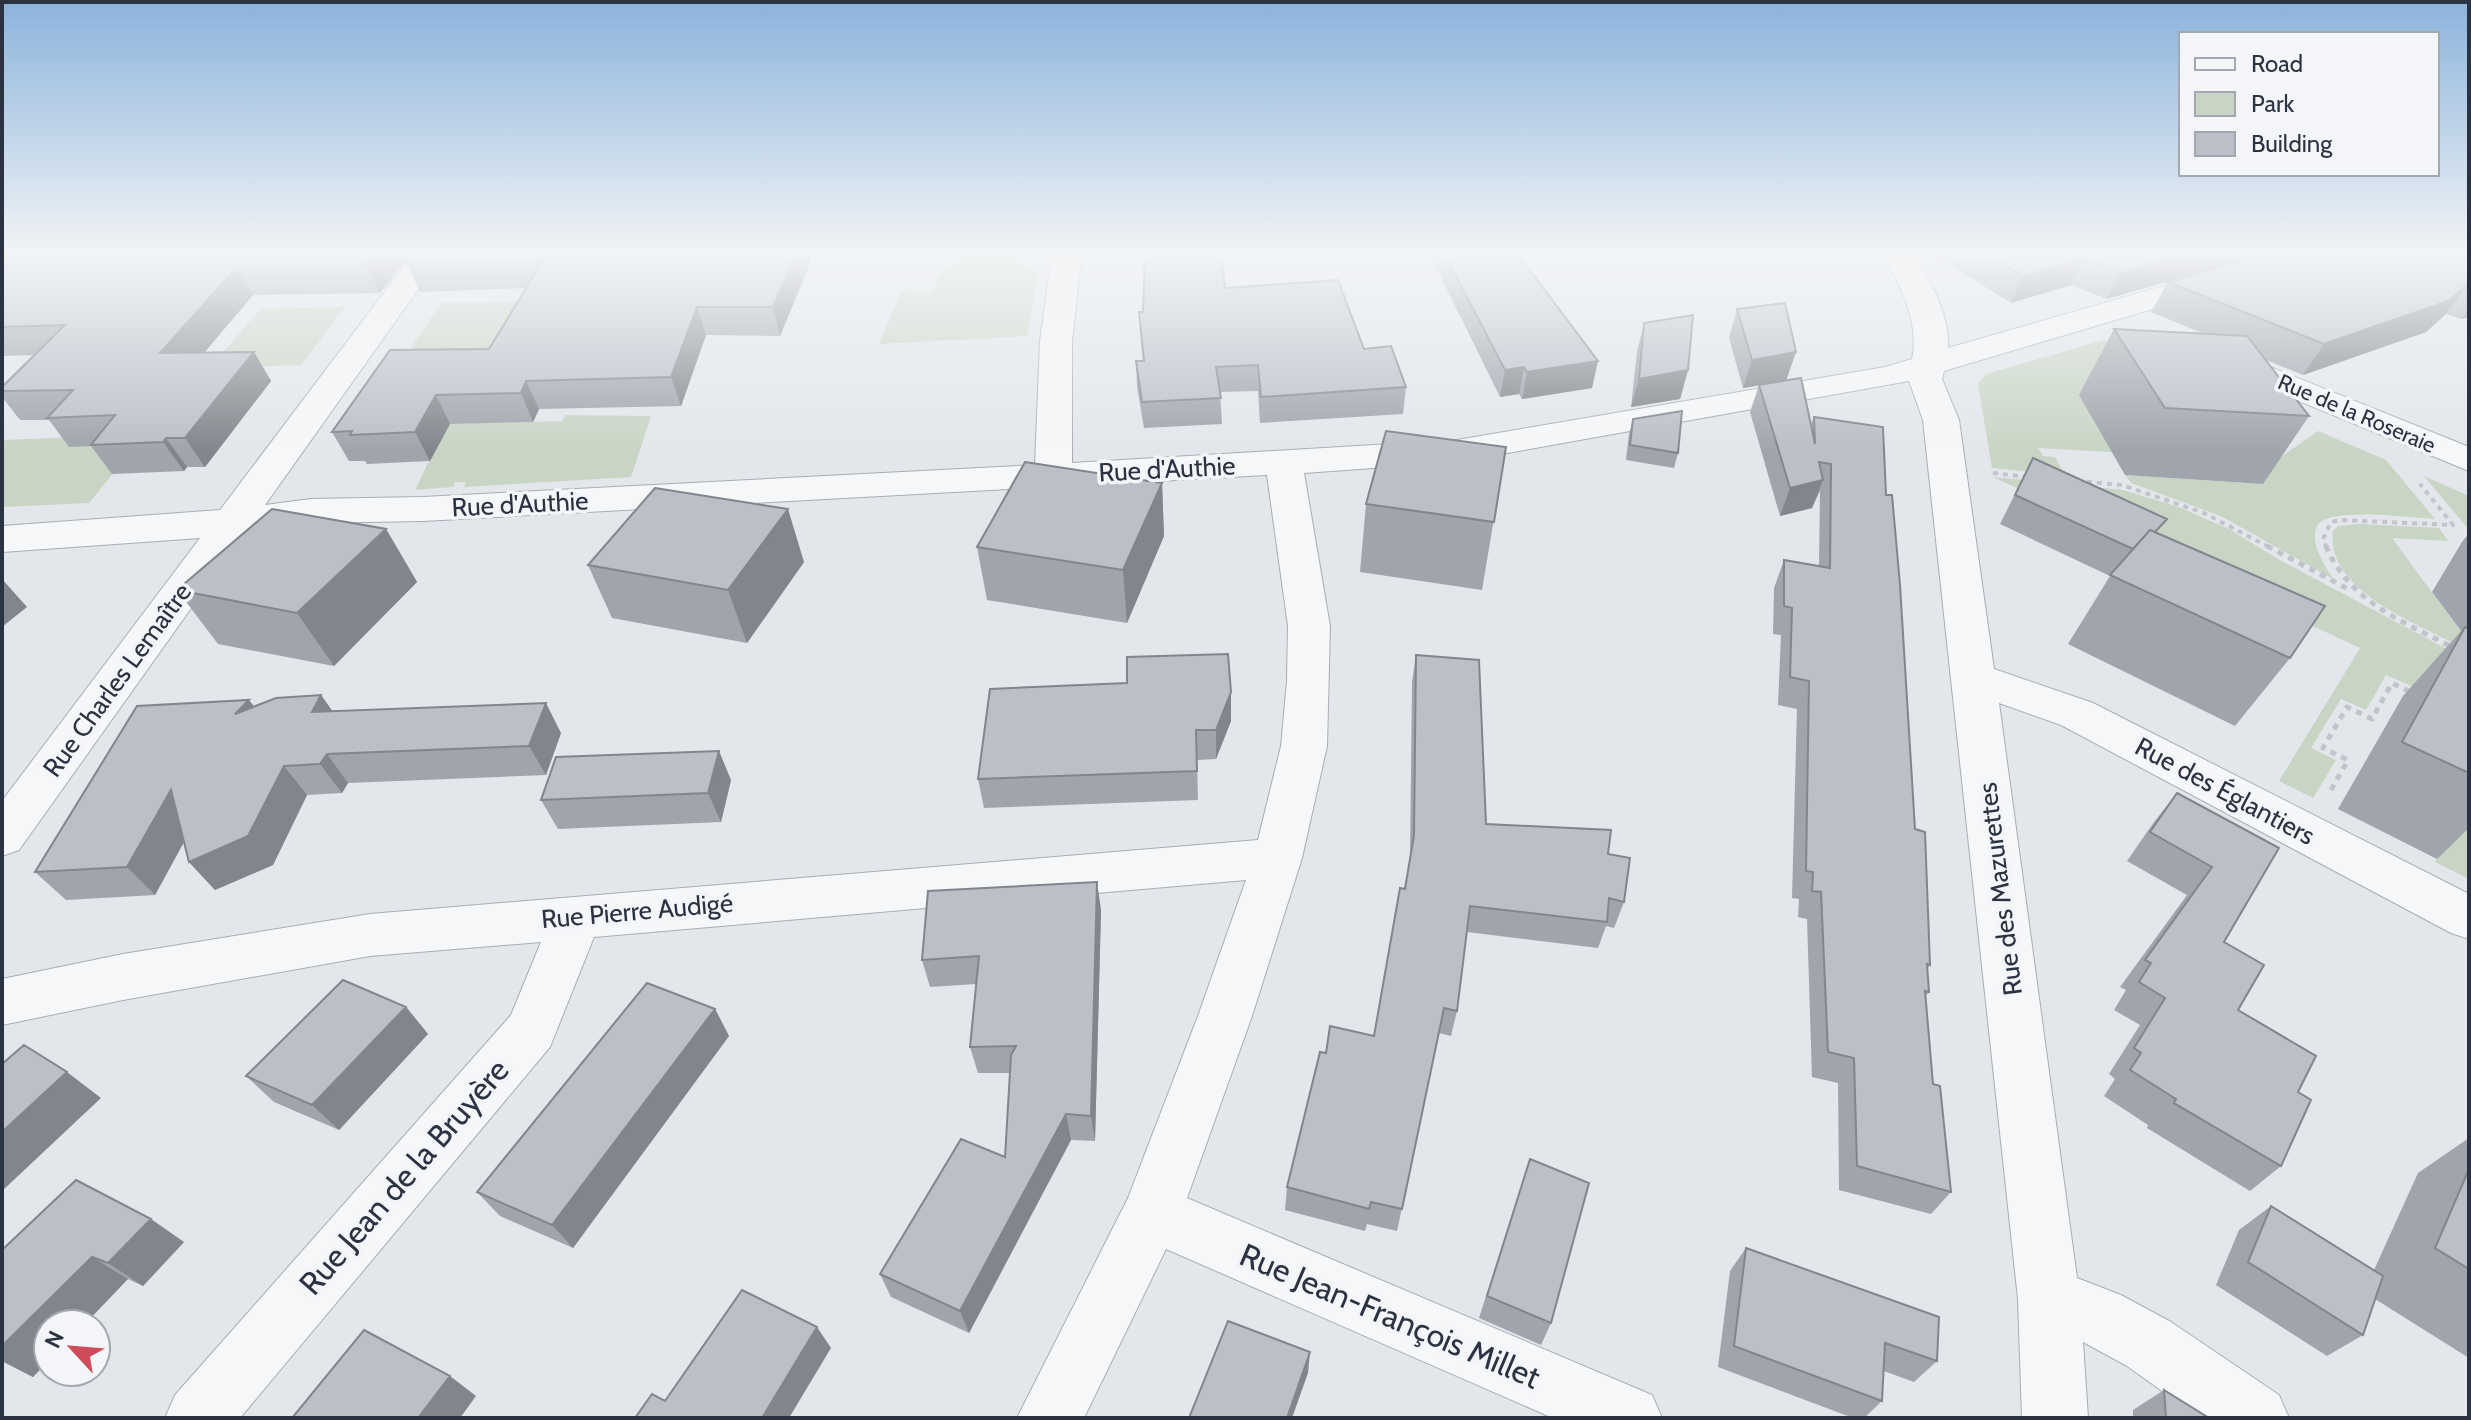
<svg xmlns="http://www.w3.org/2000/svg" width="2471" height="1420" font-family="Cabin,sans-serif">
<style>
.green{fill:#c8d5c4}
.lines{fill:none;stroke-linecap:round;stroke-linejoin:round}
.minor-casing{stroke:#a8adb5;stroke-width:2}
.path-far1{stroke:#c1c4ca;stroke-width:4;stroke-dasharray:5 5;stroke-linecap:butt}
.path{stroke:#c1c4ca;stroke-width:5;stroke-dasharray:6 6;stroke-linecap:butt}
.minor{fill:#f6f7f9;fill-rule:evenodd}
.wall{fill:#a0a4ac}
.shaded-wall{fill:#82868c}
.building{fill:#babfc8;stroke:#82868c;stroke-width:2}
.labels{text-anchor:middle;stroke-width:7;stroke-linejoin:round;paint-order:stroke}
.far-street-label{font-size:22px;fill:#2b3343;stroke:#f3f5f8}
.street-label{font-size:26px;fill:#2b3343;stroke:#f3f5f8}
.near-street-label{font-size:32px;fill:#2b3343;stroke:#f3f5f8}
</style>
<rect width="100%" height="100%" fill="#e3e6eb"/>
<path class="green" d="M981 258C1002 259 1024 257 1038 275L1027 336 879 344 901 292 931 293C945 264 947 260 981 258Z
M529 301 493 361 401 363 441 303Z
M345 307 301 365 210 368 260 309Z
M2104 340 2117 346 2112 452 2038 448 2043 456 2055 457 2065 475 1992 468 1978 384 1986 374Z
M565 415 651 416 631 477 464 487 466 482H455L453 487 415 490 447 424 562 421Z
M2318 431 2386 460 2435 519C2413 518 2327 506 2317 526 2309 543 2325 565 2333 579L2221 516 2131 483 2125 475 2262 484 2275 461Z
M78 437 137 444 89 503 2 507V440Z
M2424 476 2469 496V530Z
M1993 477 2123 490 2179 507 2229 529 2278 559 2469 661V712L2386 675 2366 710 2341 699 2311 748 2336 760 2313 798 2279 781 2360 648Z
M2359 524 2439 528 2448 541 2392 538 2467 640 2469 651C2425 627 2324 592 2333 531L2338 526Z
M2469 792V879L2435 862Z"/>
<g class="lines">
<g class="minor-casing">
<path id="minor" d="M414 253H444L265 505 311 499 423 497 1035 465 1040 341 1052 253H1082L1072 341V463L1457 440 1885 367 1912 359C1920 322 1900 284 1882 253H1912C1929 278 1951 317 1948 348L2278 253H2325L2321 259 1944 371 1942 379 1959 420 1994 669 2093 703 2469 894V939L2451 933 2061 725 1999 703 2077 1278 2121 1295 2171 1322 2279 1395 2289 1418H2200L2127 1366 2083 1342 2088 1418H2022L2018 1299 1923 420 1909 381 1457 462 1304 473 1330 626 1327 746 1302 858 1252 1016 1187 1198 1652 1395 1662 1418H1553L1166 1249 1084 1418H1017L1128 1198 1198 1016 1246 880 594 937 550 1047 240 1418H165L175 1395 511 1015 541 942 370 956 123 1000 2 1025V979L123 954 370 914 1258 840 1281 746 1287 681 1288 626 1267 475 423 521 311 523 246 531 19 850 2 856V801L200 538 2 552V526L220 510Z
M2228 350 2469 447V471L2216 367 2211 360 2216 353Z"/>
</g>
<path class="path-far1" d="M1993 473 2027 477
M2077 481 2122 485 2204 513 2271 548
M2327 548 2323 539 2331 522 2341 520 2453 525 2420 484"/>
<path class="path" d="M2267 546 2350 590
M2326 546C2349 602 2404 622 2454 648
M2331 790 2348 760 2323 748 2347 707 2372 719 2392 683 2413 693"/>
<use href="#minor" class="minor"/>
</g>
<path class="wall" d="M2 253H412L380 293 253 295 204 353 254 352 271 381 205 467H187L184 471 112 474 91 446 69 447 49 420H20L2 397V387L35 355 2 356Z
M415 253H809L811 261 780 336 706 335 681 406 539 409 533 422 450 424 430 461 367 464 365 461H349L332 432 489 349 526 288 420 292 407 264Z
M1429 253H1517L1592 388 1522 399 1519 394 1500 397Z
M1931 253H2469V317L2461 319 2446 314 2426 332 2303 375 2266 360 2309 416 2263 484 2125 475 2079 395 2114 329 2202 333 2151 312 2168 282 2260 255 2106 299 2071 285 2011 303Z
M1225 288 1364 349 1406 387 1403 414 1260 423 1258 391 1220 392 1222 424 1144 428 1137 387 1136 361H1143L1139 312Z
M1737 309 1786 381 1811 424 1814 417 1886 495 1915 829 1930 965 1927 969 1929 992 1925 997 1933 1084 1951 1192 1931 1214 1839 1190 1838 1083 1812 1077 1807 919 1798 917 1799 899 1792 898 1797 709 1778 705 1781 635 1773 634 1774 588 1784 560 1819 566 1820 491 1812 508 1780 516 1750 412 1759 385 1743 388 1729 338Z
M1644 323 1688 370 1680 399 1631 407 1637 351Z
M1633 419 1678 453 1674 468 1626 460 1629 434Z
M1506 447 1482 590 1360 572 1366 504Z
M2033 458 2158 533 2290 658 2235 726 2068 644 2110 576 2000 524Z
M1162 483 1164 536 1127 623 987 600 977 547Z
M386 529 417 582 334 666 218 644 177 590Z
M2469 533V828L2437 859 2338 809 2403 696 2461 631 2432 592 2462 542Z
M804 562 747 643 612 618 588 565Z
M1416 655 1486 824 1608 854 1624 902 1614 928 1606 926 1598 948 1467 932 1457 1011 1451 1036 1439 1033 1397 1231 1367 1224 1365 1231 1285 1210 1287 1187 1326 1053 1374 1036 1410 859 1412 682Z
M1127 683 1231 692V721L1216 759 1197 760 1198 800 984 808 978 779Z
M321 695 333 712 561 733 546 775 348 783 342 793 307 795 273 865 215 890 189 862 184 842 155 895 66 900 35 872 255 706Z
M731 780 721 822 558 829 541 800Z
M2177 793 2279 848 2224 942 2238 1010 2298 1092 2281 1166 2250 1191 2147 1128 2148 1125 2104 1096 2115 1079 2109 1074 2140 1025 2114 1010 2126 990 2120 987 2187 895 2127 861 2154 822Z
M1101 910 1095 1141 1071 1140 969 1333 891 1297 880 1274 1005 1157 1010 1073H978L970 1047 976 984 930 987 922 960Z
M406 1007 428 1034 339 1130 274 1102 246 1076Z
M715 1009 729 1036 573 1248 500 1216 477 1192Z
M2469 1138V1358L2375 1299 2363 1335 2327 1356 2216 1285 2239 1230 2271 1206 2374 1270 2418 1173Z
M1530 1159 1551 1323 1541 1345 1479 1318Z
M184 1242 143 1286 128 1279 48 1324V1361L33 1377 2 1361V1250Z
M1746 1248 1937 1361 1914 1382 1884 1371 1882 1401 1864 1418H1853L1718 1367 1730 1271Z
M2164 1390 2209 1418H2133V1410Z"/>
<path class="shaded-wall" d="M376 253H412L380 293 366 266Z
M796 253H809L811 261 780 336 773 307Z
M2191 253H2268L2106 299 2120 273Z
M2084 259 2071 285 2011 303 2023 276Z
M237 267 253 295 179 382 160 353Z
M2469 283 2446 314 2426 332 2303 375 2324 344Z
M697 307 706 335 681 406 671 377Z
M2469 309V317L2461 319Z
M254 352 271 381 205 467 185 438Z
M1796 352 1786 381 1743 388 1752 360Z
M1598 361 1592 388 1522 399 1527 372Z
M1524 367 1519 394 1500 397 1505 370Z
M1688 370 1680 399 1631 407 1639 379Z
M526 381 539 409 533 422 521 393Z
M436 395 450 424 430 461 415 432Z
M166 438 187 467 184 471 163 442Z
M1823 480 1812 508 1780 516 1790 488Z
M1162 483 1164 536 1127 623 1123 570Z
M788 509 804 562 747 643 728 590Z
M386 529 417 582 334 666 297 613Z
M2 579 27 607 2 627Z
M1231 692V721L1216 759V730Z
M321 695 342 725 312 712Z
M249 700 272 729 235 714Z
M546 703 561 733 546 775 529 746Z
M719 751 731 780 721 822 708 793Z
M327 754 348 783 342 793 320 764Z
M284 766 307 795 273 865 215 890 189 862Z
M171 790 197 818 155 895 127 867Z
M1097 882 1101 910 1095 1141 1091 1116Z
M406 1007 428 1034 339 1130 312 1105Z
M715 1009 729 1036 573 1248 552 1225Z
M67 1072 101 1098 2 1191V1132Z
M1066 1114 1071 1140 969 1333 960 1311Z
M151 1219 184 1242 143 1286 108 1263Z
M92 1257 128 1279 85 1324H48V1361L33 1377 2 1361V1346Z
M817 1327 831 1348 789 1418H762Z
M1310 1352 1308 1373 1292 1418H1287Z
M450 1376 476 1396 460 1418H418Z"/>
<path class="building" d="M2 253H376L366 266 237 267 160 353 254 352 185 438H166L163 442 91 445 115 415 47 418 73 390 2 391V387L65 325 2 327Z
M415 253H796L773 307H697L671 377 526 381 521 393 436 395 415 432 350 435 352 431 332 432 390 350 489 349 544 259 407 264Z
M1145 253H1221L1225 288 1338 280 1364 349 1391 346 1406 387 1261 397 1258 365 1216 367 1221 398 1142 402 1136 361H1144L1139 312H1143Z
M1444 253H1517L1598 361 1527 372 1524 367 1505 370Z
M1985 253H2191L2120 273 2084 259 2023 276Z
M2268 253H2469V283L2448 301 2324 344 2168 282Z
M1785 303 1796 352 1752 360 1737 309Z
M1693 315 1688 370 1639 379 1644 323Z
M2114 329 2247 336 2309 416 2165 408Z
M1801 378 1815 444 1814 417 1883 427 1886 495H1892L1900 585 1915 829 1925 832 1930 965 1927 964 1929 992 1925 991 1933 1084 1940 1086 1951 1192 1857 1166 1854 1058 1828 1052 1821 892 1812 891 1813 872 1806 871 1809 681 1790 677 1792 608 1784 606V560L1830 568 1831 464 1819 462 1823 480 1790 488 1759 385Z
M1682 411 1678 453 1630 445 1633 419Z
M1386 431 1506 447 1494 522 1366 504Z
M2033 458 2167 519 2155 532 2150 530 2133 549 2015 495Z
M1025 462 1162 483 1123 570 977 547Z
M655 488 788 509 728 590 588 565Z
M272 509 386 529 297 613 177 590Z
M2150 530 2325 606 2290 658 2110 575Z
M2465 627 2469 629V773L2402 742Z
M1228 654 1231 692 1216 730H1196L1197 771 978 779 990 689 1127 683V657Z
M1416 655 1479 660 1486 824 1611 830 1608 854 1630 858 1624 902 1609 898 1607 922 1470 906 1457 1011 1444 1008 1402 1209 1371 1202 1369 1209 1287 1187 1320 1052 1326 1053 1330 1026 1374 1036 1400 888 1405 889 1414 835Z
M321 695 312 712 546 703 529 746 327 754 320 764 284 766 248 836 189 862 171 790 127 867 35 872 137 706 249 700 235 714 276 698Z
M719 751 708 793 541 800 556 757Z
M2177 793 2279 848 2224 942 2264 965 2238 1010 2316 1056 2298 1092 2311 1100 2281 1166 2174 1103 2176 1099 2130 1070 2141 1053 2134 1048 2165 998 2139 982 2151 963 2145 960 2212 867 2150 832Z
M1097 882 1091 1116 1066 1114 960 1311 880 1274 961 1139 1005 1157 1011 1055 1016 1046 970 1047 979 956 922 960 928 891Z
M343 980 406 1007 312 1105 246 1076Z
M647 983 715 1009 552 1225 477 1192Z
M24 1045 67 1072 2 1132V1064Z
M1530 1159 1589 1183 1551 1323 1487 1296Z
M2469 1169V1269L2435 1248Z
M76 1180 151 1219 108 1263 92 1257 2 1346V1250Z
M2271 1206 2383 1276 2363 1335 2248 1262Z
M1746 1248 1939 1317 1937 1361 1885 1343 1882 1401 1734 1346Z
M742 1290 817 1327 762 1418H635L652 1394 665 1401Z
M1228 1321 1310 1352 1287 1418H1189Z
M364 1330 450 1376 418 1418H292Z
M2164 1390 2209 1418H2166Z"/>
<linearGradient id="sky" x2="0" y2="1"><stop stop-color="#8bb3dc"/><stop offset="0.56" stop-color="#f2f4f6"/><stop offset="1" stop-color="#f2f4f6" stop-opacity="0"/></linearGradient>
<rect width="2471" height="452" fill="url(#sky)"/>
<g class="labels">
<g class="far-street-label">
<text transform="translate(2357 413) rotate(23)" y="8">Rue de la Roseraie</text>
</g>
<g class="street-label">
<text transform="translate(1167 469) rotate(-3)" y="9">Rue d'Authie</text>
<text transform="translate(520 504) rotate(-3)" y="9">Rue d'Authie</text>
<text transform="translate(117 680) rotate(-54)" y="9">Rue Charles Lemaître</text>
<text transform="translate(2225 791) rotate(28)" y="9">Rue des Églantiers</text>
<text transform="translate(2000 889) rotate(-97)" y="9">Rue des Mazurettes</text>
<text transform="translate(637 911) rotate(-5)" y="9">Rue Pierre Audigé</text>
</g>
<g class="near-street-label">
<text transform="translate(404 1177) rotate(-49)" y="11">Rue Jean de la Bruyère</text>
<text transform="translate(1390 1316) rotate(23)" y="11">Rue Jean-François Millet</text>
</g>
</g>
<rect width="2471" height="1420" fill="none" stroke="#2b3343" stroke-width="8"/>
<rect x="2179" y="32" width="260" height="144" fill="#f3f5f8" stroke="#a3a7b0" stroke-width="2"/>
<rect x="2195" y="58" width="40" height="12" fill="#f6f7f9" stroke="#a3a7b0" stroke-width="2"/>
<text x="2251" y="72" font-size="24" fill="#2b3343">Road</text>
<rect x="2195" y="92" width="40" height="24" fill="#c8d5c4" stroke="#a3a7b0" stroke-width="2"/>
<text x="2251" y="112" font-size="24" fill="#2b3343">Park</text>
<rect x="2195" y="132" width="40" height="24" fill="#babfc8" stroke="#a3a7b0" stroke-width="2"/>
<text x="2251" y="152" font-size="24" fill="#2b3343">Building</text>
<g transform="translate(72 1348) rotate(296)"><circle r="38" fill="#f3f5f8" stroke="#a3a7b0" stroke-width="2"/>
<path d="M0-6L14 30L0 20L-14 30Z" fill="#cd4b5a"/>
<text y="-12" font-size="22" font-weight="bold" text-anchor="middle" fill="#2b3343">N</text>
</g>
</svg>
